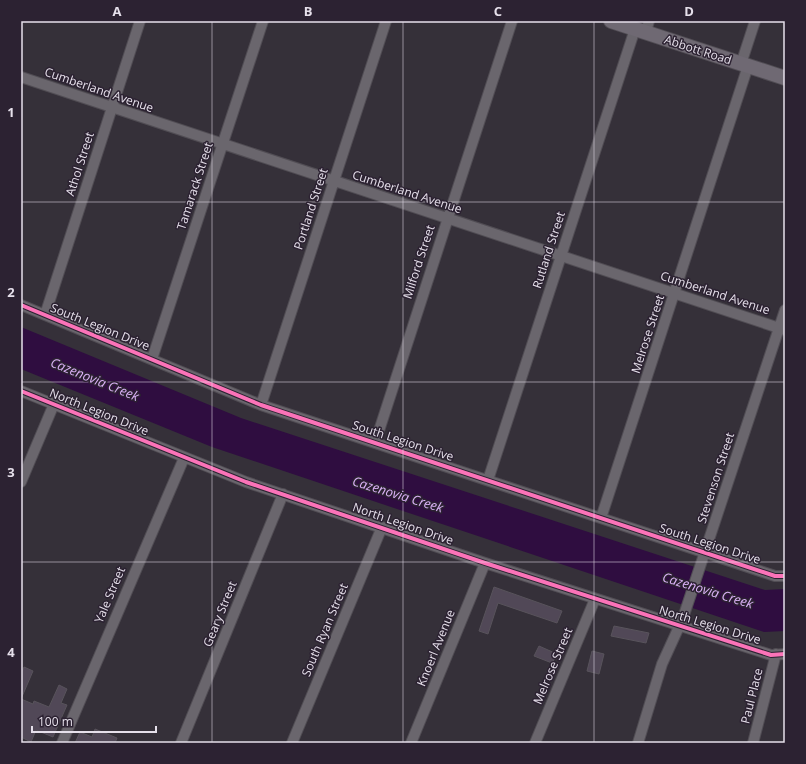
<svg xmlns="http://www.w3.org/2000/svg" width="806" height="764" font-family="'Open Sans',sans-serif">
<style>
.water{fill:#2f0d40}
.building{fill:#514857;stroke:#58535b}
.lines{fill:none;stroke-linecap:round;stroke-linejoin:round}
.street-casing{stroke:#514d54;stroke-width:12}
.secondary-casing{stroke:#514d54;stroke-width:16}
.street{stroke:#6a666d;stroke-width:10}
.secondary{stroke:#6f6973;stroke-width:14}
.cycleway-casing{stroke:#2c2232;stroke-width:6}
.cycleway{stroke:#fb73b8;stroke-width:4}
.grid{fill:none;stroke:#e6e0eb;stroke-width:1;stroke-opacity:0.55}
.labels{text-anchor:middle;stroke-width:3;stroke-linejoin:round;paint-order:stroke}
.street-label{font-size:12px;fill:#e6e0eb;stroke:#2c2232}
.water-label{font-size:13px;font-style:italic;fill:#dbb2f7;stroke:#2c2232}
.neatline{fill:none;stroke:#e6e0eb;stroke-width:1.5}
.grid-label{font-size:13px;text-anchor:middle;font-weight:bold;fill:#e6e0eb}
</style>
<rect width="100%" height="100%" fill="#353039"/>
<path class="water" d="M21 327 241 418 765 590 785 589V631L764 632 212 447 21 369Z"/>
<path class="building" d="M494 587 562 611 557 623 498 603 488 634 479 631Z
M614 626 649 633 646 643 611 636Z
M539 646 557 654 552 663 534 656Z
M592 651 604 654 599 674 587 671Z
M24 667 33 671 21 699V674Z
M59 685 67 689 61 703 67 705 53 737 36 730 31 742 21 737V699L33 704 34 701 49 707Z
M95 729 117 738 115 743H75L80 732 92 737Z"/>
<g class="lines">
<g class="street-casing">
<path id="street" d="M646 32 649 21
M741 64 755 21
M21 77 785 330
M21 305 261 405 775 576H785
M45 315 140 21
M152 359 263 21
M21 391 246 482 485 563 771 655 785 654
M261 405 386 21
M375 443 512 21
M488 480 635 29
M21 482 54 404
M601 518 748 66
M62 743 184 458
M181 743 283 494
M292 743 382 527
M411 743 485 563
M535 743 595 599
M638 743 662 664 683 618 785 310
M753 743 776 654"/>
</g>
<g class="secondary-casing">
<path id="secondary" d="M611 21 785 78"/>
</g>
<use href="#street" class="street"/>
<use href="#secondary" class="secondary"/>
<g class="cycleway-casing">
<path id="cycleway" d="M21 305 261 405 775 576H785
M21 391 246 482 485 563 771 655 785 654"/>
</g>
<use href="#cycleway" class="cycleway"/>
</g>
<path class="grid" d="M212 21V743M403 21V743M594 21V743M21 202H785M21 382H785M21 562H785"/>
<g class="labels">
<g class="street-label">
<text transform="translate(698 50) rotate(18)" y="4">Abbott Road</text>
<text transform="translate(99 90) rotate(19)" y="4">Cumberland Avenue</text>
<text transform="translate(80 164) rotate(-72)" y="4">Athol Street</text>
<text transform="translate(195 186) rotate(-72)" y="4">Tamarack Street</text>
<text transform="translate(407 192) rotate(18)" y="4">Cumberland Avenue</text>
<text transform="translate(311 209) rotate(-72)" y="4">Portland Street</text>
<text transform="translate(549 250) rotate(-72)" y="4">Rutland Street</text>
<text transform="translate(419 262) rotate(-72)" y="4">Milford Street</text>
<text transform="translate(715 293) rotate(18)" y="4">Cumberland Avenue</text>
<text transform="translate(100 327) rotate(22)" y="4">South Legion Drive</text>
<text transform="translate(648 334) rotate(-72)" y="4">Melrose Street</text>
<text transform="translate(99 412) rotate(22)" y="4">North Legion Drive</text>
<text transform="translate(403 441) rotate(18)" y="4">South Legion Drive</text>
<text transform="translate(716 478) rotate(-72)" y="4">Stevenson Street</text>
<text transform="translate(403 524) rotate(19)" y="4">North Legion Drive</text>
<text transform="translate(710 544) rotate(18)" y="4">South Legion Drive</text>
<text transform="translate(110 595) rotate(-67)" y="4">Yale Street</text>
<text transform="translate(220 614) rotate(-68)" y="4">Geary Street</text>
<text transform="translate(710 625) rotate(17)" y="4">North Legion Drive</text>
<text transform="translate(325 630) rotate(-67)" y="4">South Ryan Street</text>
<text transform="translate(436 648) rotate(-68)" y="4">Knoerl Avenue</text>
<text transform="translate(553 666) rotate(-67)" y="4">Melrose Street</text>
<text transform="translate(752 696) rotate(-76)" y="4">Paul Place</text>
</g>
<g class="water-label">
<text transform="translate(95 379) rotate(22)" y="5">Cazenovia Creek</text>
<text transform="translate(398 494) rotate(17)" y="5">Cazenovia Creek</text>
<text transform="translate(708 590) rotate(17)" y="5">Cazenovia Creek</text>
</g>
</g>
<rect width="806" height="764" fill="none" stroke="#2c2232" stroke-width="44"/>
<path d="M32 726v6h124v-6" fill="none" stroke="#e6e0eb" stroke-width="2"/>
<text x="38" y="726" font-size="12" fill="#e6e0eb" stroke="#2c2232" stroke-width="3" paint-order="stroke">100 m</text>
<rect x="22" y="22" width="762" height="720" class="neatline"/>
<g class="grid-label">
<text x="117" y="16">A</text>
<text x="308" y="16">B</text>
<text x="498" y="16">C</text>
<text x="689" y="16">D</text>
<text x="11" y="117">1</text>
<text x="11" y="297">2</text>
<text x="11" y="477">3</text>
<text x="11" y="657">4</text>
</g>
</svg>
